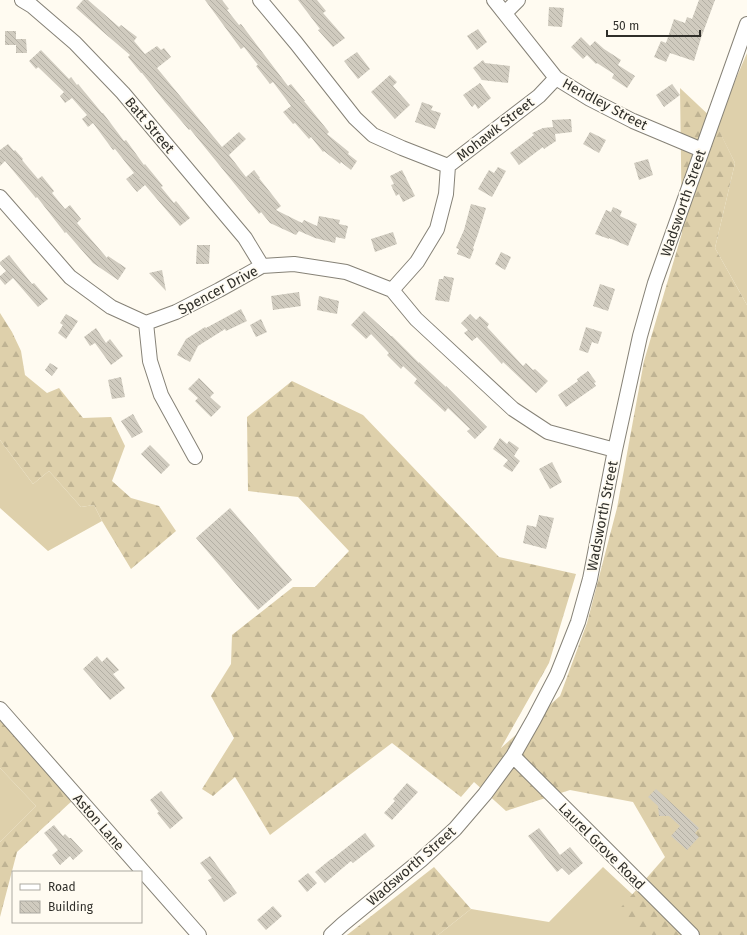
<svg xmlns="http://www.w3.org/2000/svg" width="747" height="935" font-family="'Fira Sans',sans-serif">
<style>
.grass{fill:#ded0ab}
.forest{fill:url(#forest-firs)}
.building{fill:url(#building-back-hatch)}
.lines{fill:none;stroke-linecap:round;stroke-linejoin:round}
.minor-casing{stroke:#868277;stroke-width:16}
.minor{stroke:#fff;stroke-width:14}
.labels{text-anchor:middle;stroke-width:3.5;stroke-linejoin:round;paint-order:stroke}
.street-label{font-size:14px;fill:#302f2a;stroke:#fffbf1}
</style>
<defs>
<pattern id="forest-firs" width="22" height="20" patternUnits="userSpaceOnUse"><rect width="22" height="20" fill="#ded0ab"/><path d="M5 1l3.5 6h-7zM16 11l3.5 6h-7z" fill="#bfb393"/></pattern>
<pattern id="building-back-hatch" width="6" height="6" patternUnits="userSpaceOnUse"><rect width="6" height="6" fill="#d0cbbf"/><path d="M-1 5l2 2M0 0l6 6M5-1l2 2" fill="none" stroke="#b3afa4"/></pattern>
</defs>
<rect width="100%" height="100%" fill="#fffbf1"/>
<path class="grass" d="M747 53V305L715 248 735 163 716 125Z
M0 440 33 484 49 471 81 507 94 505 102 521 48 551 0 508Z
M0 768 36 806 0 842Z
M603 867 660 920 647 935H438L471 909 549 922Z"/>
<path class="forest" d="M680 88 714 120 735 163 715 248 747 305V935H638L616 913 665 857 633 802 570 790 506 811 474 782 461 797 392 743 270 835 235 777 213 796 202 789 234 738 211 696 231 664 232 635 293 587H315L349 551 298 497 248 491 247 417 292 381 363 415 499 557 576 574 549 663 501 748 560 696 587 623 617 508 644 361 682 233Z
M0 313 12 332 21 351 25 375 47 393 59 388 83 418 111 417 125 446 112 481 131 498 159 506 176 531 131 569 102 521 94 505 81 507 49 471 33 484 0 440Z
M0 719 74 799 17 852 0 917V842L36 806 0 768Z
M434 867 471 909 438 935H347Z"/>
<path class="building" d="M83 0H88L119 27 121 25 137 37 134 41 145 54 157 46 161 50 164 48 171 57 157 68 222 147 239 132 246 139 229 155 246 177 254 170 260 178H259L281 206 276 210 302 223 304 220 317 226 319 216 340 220 339 224 348 226 345 239 336 237 335 243 315 238 299 231 296 235 270 223 261 212 259 214 190 129 189 130 165 102 142 73H141L128 57 130 55 102 31 76 8Z
M205 0H222L229 9 227 10 239 25 241 24 288 86 291 84 305 101H304L329 132 327 134 349 152 348 154 357 161 351 170 341 162 340 164 324 151 323 152 311 137 309 139 295 123 293 124 283 112 291 106 273 82 270 84 256 66 258 65 244 47 241 49Z
M298 0H317L326 11 323 13 345 38 333 47 318 30 320 29Z
M699 0H715L701 38 694 61 670 53 666 62 654 57 661 41 666 43 674 19 685 23 687 17 692 19Z
M549 7 564 8 562 27 548 26Z
M478 29 487 42 477 50 467 36Z
M5 31H16V39H26L27 53H16V45H5Z
M581 37 590 46 595 41 604 49 621 60 618 65 635 76 627 88 612 78 614 74 597 63 596 64 587 55 583 59 571 47Z
M41 50 69 79 71 77 77 85 78 84 102 113H103L124 141 126 140 144 165 145 164 163 186 161 187 174 203 176 201 190 218 180 226 145 185 137 192 126 179 134 173 115 149 113 150 93 123 88 127 82 119 87 115 72 98 65 103 60 96 64 92 38 67 36 69 29 61Z
M357 52 370 69 358 79 344 61Z
M483 60 485 63 510 66 508 83 482 80 473 68Z
M390 75 397 82 393 86 410 105 395 119 371 92Z
M480 83 491 98 478 109 475 104 472 107 463 95Z
M672 84 680 95 664 107 656 95Z
M422 102 433 106 431 110 441 113 435 129 415 122Z
M571 119 572 132 555 134 556 141 544 149 543 147 519 165 510 153 534 135 532 133 543 128 553 127 552 120Z
M590 132 606 140 599 153 583 144Z
M8 144 14 151 15 150 23 159 22 160 38 179 42 176 54 191 52 193 65 209 70 205 81 219 77 223 107 258 108 256 126 268 118 280 93 263 66 232 65 233 37 197 36 198 5 161 0 166V150Z
M648 159 653 175 639 180 634 163Z
M498 167 506 171 492 197 478 189 489 170 494 173Z
M402 170 415 196 403 202 399 194 396 196 391 185 394 184 390 176Z
M471 204 486 208 478 234 473 248 474 249 470 259 457 254 459 249 456 248 464 230Z
M613 207 622 211 620 216 637 224 628 246 609 238V239L595 234 606 210 611 212Z
M393 232 397 244 375 252 371 239Z
M197 245H210L209 264H196Z
M501 252 511 257 505 270 495 264Z
M9 255 32 284 34 283 48 299 38 307 13 278 5 285 0 279V276L6 271 0 264V262Z
M162 270 166 291 149 273Z
M444 276 454 278 449 302 435 300 439 279H443Z
M600 284 615 289 608 311 593 306Z
M299 292 301 306 273 310 271 296Z
M319 296 339 301 337 314 317 310Z
M241 309 247 321 226 331 225 329 198 346 190 362 177 355 186 339 205 327 206 328Z
M364 311 391 336H392L419 363V362L446 387V386L487 427 475 439 467 431 470 429 448 408 445 412 414 383 417 379 403 366 401 369 387 355 389 353 371 334 366 339 351 325Z
M66 314 78 321 66 339 58 333 63 325 60 323Z
M470 314 476 320 480 316 489 324 487 327 523 366 526 363 533 370 535 369 548 381 536 393 503 362 502 364 477 337 472 341 464 333 468 330 461 323Z
M261 319 267 332 256 337 250 325Z
M586 327 602 332 598 344 592 342 588 353 579 350Z
M96 328 106 343 110 339 123 356 111 365 95 343 90 346 84 337Z
M50 363 58 368 52 376 45 370Z
M588 371 596 382 594 383 596 386 566 407 558 395 578 381 577 379Z
M121 377 125 397 112 399 108 380Z
M199 378 214 393 210 397 221 407 211 417 195 401 198 398 188 389Z
M133 414 143 432 132 438 121 421Z
M500 438 507 444 509 441 519 448 514 456 520 461 512 472 503 466 508 460 493 449Z
M150 445 170 465 161 474 141 454Z
M552 462 562 482 550 489 539 469Z
M230 508 292 580 258 610 196 538Z
M539 515 554 518 546 549 523 543 527 525 536 527Z
M97 656 102 662 107 657 119 670 113 674 125 688 110 700 83 669Z
M407 783 418 792 392 820 384 813 395 801 393 799Z
M656 789 699 828 695 833 699 837 687 850 671 836 680 826 669 816H659L658 806 648 797Z
M161 791 183 818 170 829 157 813 159 812 150 800Z
M54 825 63 836 65 834 69 838H71L83 851 73 860 70 856 60 865 52 855 58 850 44 833Z
M539 828 560 855 570 847 583 863 569 875 562 868 557 872 528 836Z
M365 833 375 846 353 863 351 861 325 883 315 872 331 859H332Z
M210 856 237 893 224 902 208 880 212 878 200 863Z
M308 873 317 883 307 892 298 881Z
M273 906 282 916 266 930 257 920Z"/>
<g class="lines">
<g class="minor-casing">
<path id="minor" d="M22 0 32 6 75 43 123 93 245 238 262 266
M260 0 296 43 355 118 373 135 402 148 448 166
M494 0 556 78 590 99 633 121 702 150
M505 13 518 0
M0 197 70 277 111 307 146 323 176 312 219 290 262 266 294 264 346 272 392 290 416 319 513 409 548 432 615 450
M392 290 417 262 437 229 446 194 448 166 539 96 556 78
M146 323 150 361 161 395 195 457
M0 709 199 935
M513 756 692 935
M331 935 343 924 421 860 455 829 485 794 513 756 534 719 557 675 578 622 590 579 615 450 640 336 655 283 747 24"/>
</g>
<use href="#minor" class="minor"/>
</g>
<g class="labels">
<g class="street-label">
<text transform="translate(605 104) rotate(28)" y="5">Hendley Street</text>
<text transform="translate(150 125) rotate(50)" y="5">Batt Street</text>
<text transform="translate(495 129) rotate(-38)" y="5">Mohawk Street</text>
<text transform="translate(683 203) rotate(-71)" y="5">Wadsworth Street</text>
<text transform="translate(218 290) rotate(-28)" y="5">Spencer Drive</text>
<text transform="translate(602 516) rotate(-79)" y="5">Wadsworth Street</text>
<text transform="translate(99 822) rotate(49)" y="5">Aston Lane</text>
<text transform="translate(602 846) rotate(45)" y="5">Laurel Grove Road</text>
<text transform="translate(411 866) rotate(-41)" y="5">Wadsworth Street</text>
</g>
</g>
<rect x="12" y="871" width="130" height="52" fill="#fffbf1" stroke="#aca9a1"/>
<rect x="20" y="884" width="20" height="6" fill="#ffffff" stroke="#aca9a1"/>
<text x="48" y="891" font-size="12" fill="#302f2a">Road</text>
<rect x="20" y="901" width="20" height="12" fill="url(#building-back-hatch)" stroke="#aca9a1"/>
<text x="48" y="911" font-size="12" fill="#302f2a">Building</text>
<path d="M607 30v6h93v-6" fill="none" stroke="#302f2a" stroke-width="2"/>
<text x="613" y="30" font-size="12" fill="#302f2a" stroke="#fffbf1" stroke-width="3" paint-order="stroke">50 m</text>
</svg>
